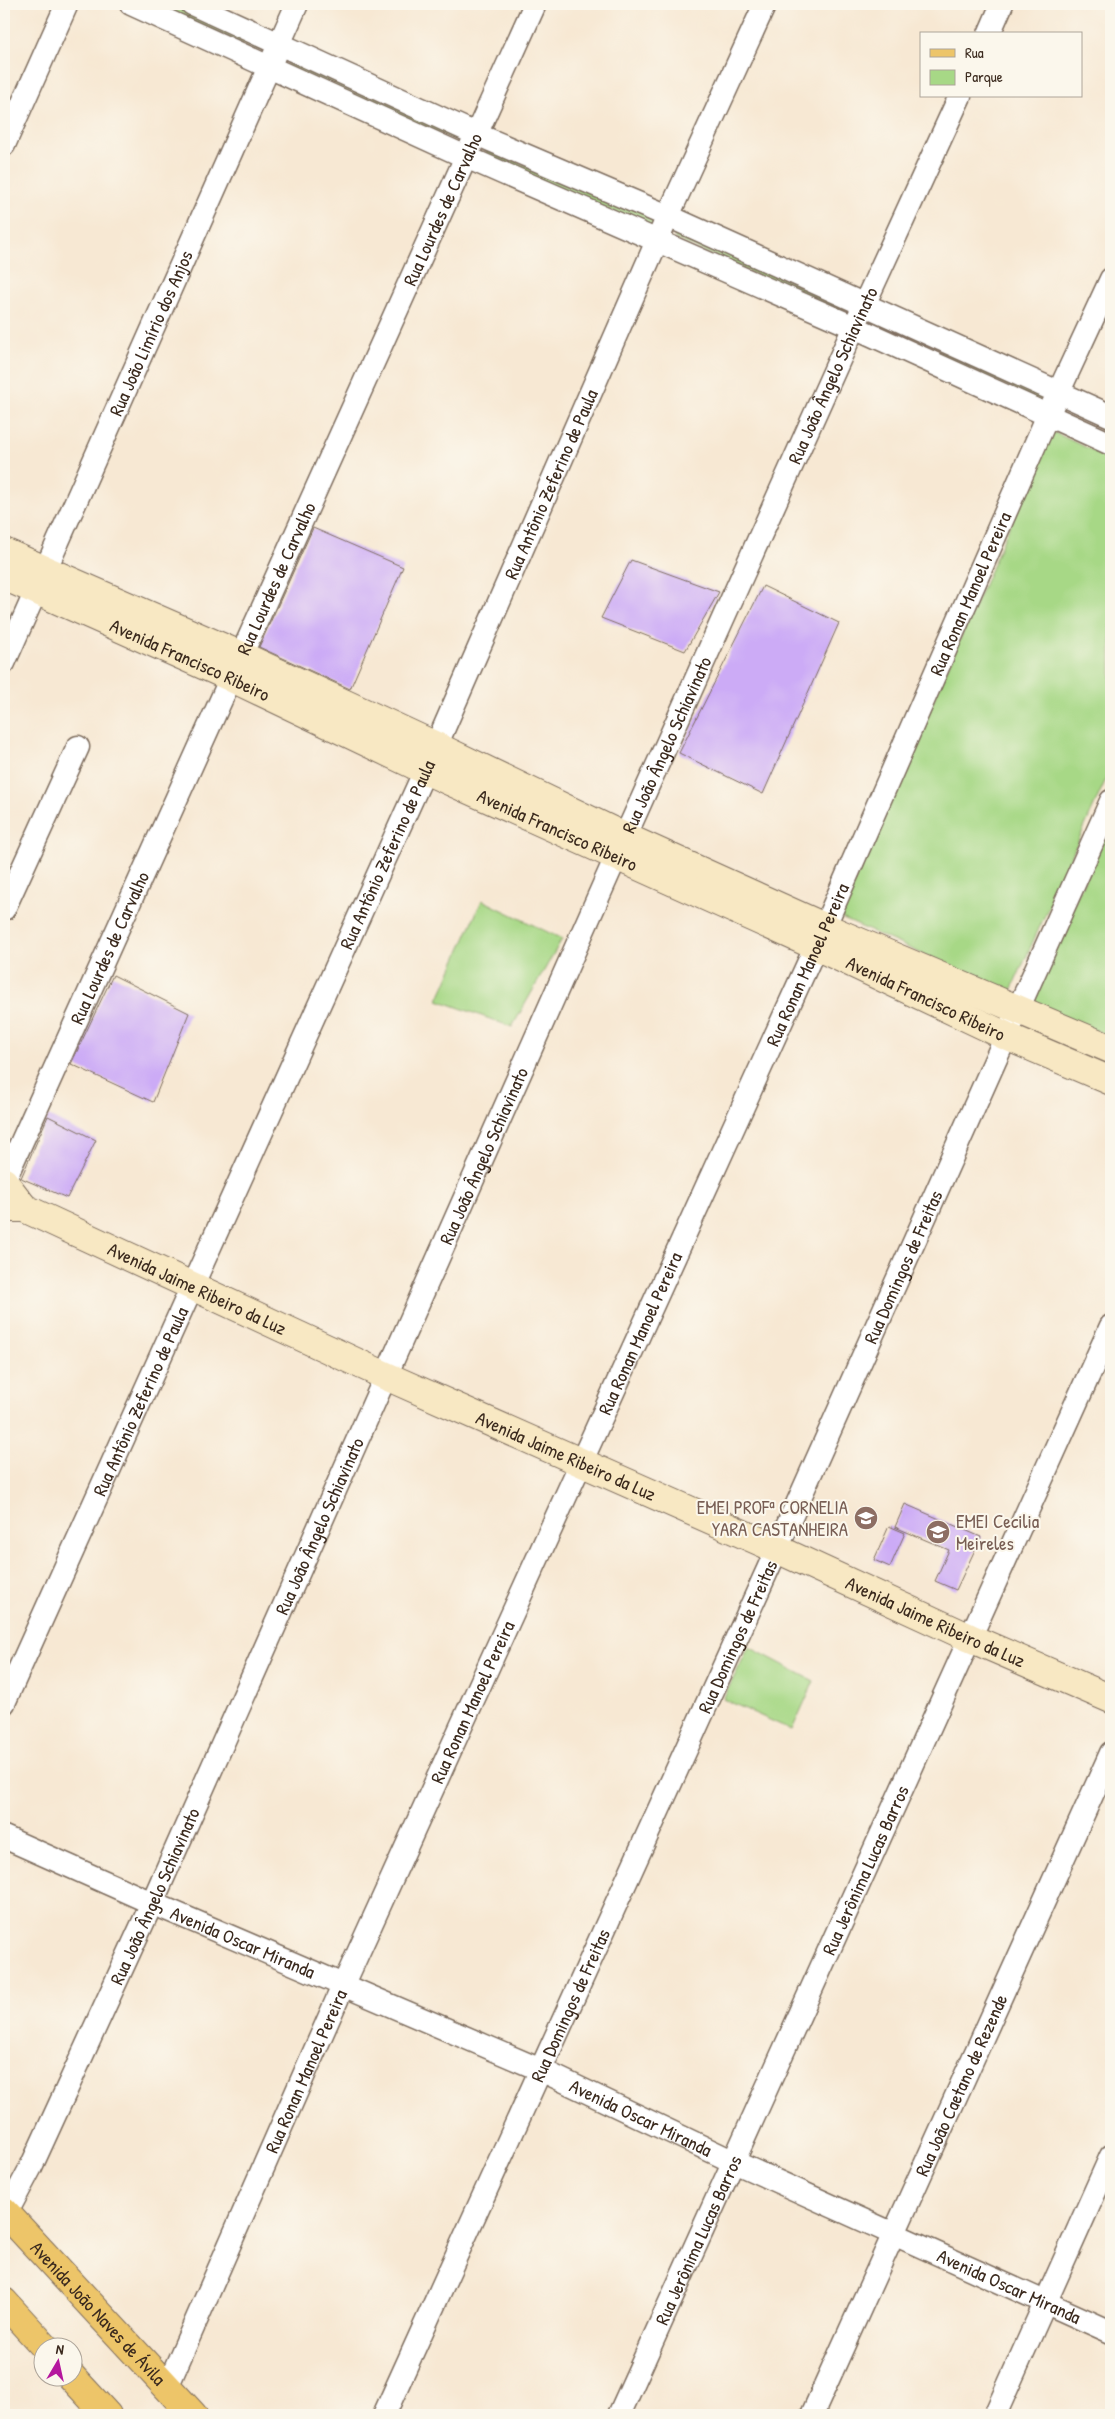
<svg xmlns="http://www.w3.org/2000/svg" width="1115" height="2419" font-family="'Patrick Hand',sans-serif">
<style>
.green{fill:#a7d886;stroke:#718152}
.building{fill:#ccabf6}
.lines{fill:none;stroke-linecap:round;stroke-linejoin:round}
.street-casing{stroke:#7d6c5d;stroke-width:25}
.secondary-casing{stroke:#7d6c5d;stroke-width:30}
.primary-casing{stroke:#7d6c5d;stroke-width:30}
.street{stroke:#fff;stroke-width:22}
.secondary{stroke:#f8e8c3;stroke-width:28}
.primary{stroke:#edc569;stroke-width:28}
.labels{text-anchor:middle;stroke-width:4;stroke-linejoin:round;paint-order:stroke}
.street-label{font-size:19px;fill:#3b2a1e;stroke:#fbf7ec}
.education-label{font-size:19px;fill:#785e54;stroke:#fbf7ec;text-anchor:end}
</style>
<rect width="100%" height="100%" fill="#fbf7ec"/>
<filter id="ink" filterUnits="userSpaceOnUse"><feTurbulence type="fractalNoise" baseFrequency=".02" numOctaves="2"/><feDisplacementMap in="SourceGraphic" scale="10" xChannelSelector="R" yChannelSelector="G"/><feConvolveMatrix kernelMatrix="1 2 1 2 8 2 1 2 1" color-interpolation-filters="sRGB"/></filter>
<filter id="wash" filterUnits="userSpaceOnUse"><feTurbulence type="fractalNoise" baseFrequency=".0096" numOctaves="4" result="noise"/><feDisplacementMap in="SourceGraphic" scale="20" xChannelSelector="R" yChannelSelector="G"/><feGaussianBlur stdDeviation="1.12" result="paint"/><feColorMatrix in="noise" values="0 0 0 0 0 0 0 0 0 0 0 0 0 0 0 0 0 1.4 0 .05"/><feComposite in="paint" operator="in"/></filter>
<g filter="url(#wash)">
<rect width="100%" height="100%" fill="#f7e8d3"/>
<path class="green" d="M146 4H187L265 47 261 51Z
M292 57 460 136 456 140 288 67 287 62Z
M486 150 654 216V230L487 157Z
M678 229 846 308 842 312 675 239 674 233Z
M874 321 1046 397 1041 401 874 328Z
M1051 431 1111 459V768L1010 993 839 917Z
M1111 821V1037L1029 1003Z
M482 900 562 939 512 1027 438 1000Z
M749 1647 814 1681 792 1730 723 1699Z"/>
<g id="blocks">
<path class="building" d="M313 528 403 567 350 689 259 647Z
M631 560 719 592 685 651 601 618Z
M763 586 839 623 763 794 679 753Z
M113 975 189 1013 153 1102 71 1064Z
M48 1116 96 1140 67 1198 21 1178Z
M905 1504 981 1537 956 1590 935 1581 949 1550 895 1527Z
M889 1526 905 1533 890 1567 874 1560Z"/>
</g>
</g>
<g filter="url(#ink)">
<use href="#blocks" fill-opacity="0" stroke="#7d6c5d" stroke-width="1"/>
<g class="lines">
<g class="street-casing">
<g id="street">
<path d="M131 4 466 157 854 327 1111 444"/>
<path d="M192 4 476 134 668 216 1111 416"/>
<path d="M989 34 1002 4"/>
<path d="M4 145 67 4"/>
<path id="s1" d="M4 663 297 4"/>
<path d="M4 909 78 747"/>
<path id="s2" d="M4 1181 535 4"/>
<path id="s3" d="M4 1703 436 746 668 216 765 4"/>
<path id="s4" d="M4 1837 152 1903 541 2070 732 2161 1111 2332"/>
<path id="s5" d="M6 2214 31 2167 152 1903 616 857 854 327 960 96"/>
<path id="s6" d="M167 2387 343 1986 816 946 1048 415 1111 279"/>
<path id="s7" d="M384 2415 768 1569 1111 801"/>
<path id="s8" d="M619 2415 1111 1326"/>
<path id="s9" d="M812 2415 1111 1753"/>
<path d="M995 2415 1111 2156"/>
</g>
</g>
<g class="secondary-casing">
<g id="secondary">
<path d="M4 552 240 655 436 746 625 837 824 927 1111 1049"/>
<path id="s10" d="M4 576 230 677 425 770 816 946 1006 1036 1111 1081"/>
<path d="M4 1182 24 1208"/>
<path id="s11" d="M4 1208H24L386 1376 777 1549 970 1638 1111 1699"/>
</g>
</g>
<g class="primary-casing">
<g id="primary">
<path id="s12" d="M4 2211 193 2415"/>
<path d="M4 2302 44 2346"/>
<path d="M71 2376 107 2415"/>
</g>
</g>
<use href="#street" class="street"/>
<use href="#secondary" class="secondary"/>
<use href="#primary" class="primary"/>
</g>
</g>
<defs>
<g id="school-disc" transform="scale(1.25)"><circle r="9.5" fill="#8d6e63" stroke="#fbf7ec"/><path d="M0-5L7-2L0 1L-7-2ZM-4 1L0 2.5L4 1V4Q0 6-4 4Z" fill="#fff"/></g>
</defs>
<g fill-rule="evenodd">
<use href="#school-disc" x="866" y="1518"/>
<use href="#school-disc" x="938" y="1532"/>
</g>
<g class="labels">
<g class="street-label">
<text dy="7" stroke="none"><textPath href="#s2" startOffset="1066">Rua Lourdes de Carvalho</textPath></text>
<text dy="7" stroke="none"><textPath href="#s1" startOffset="361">Rua João Limírio dos Anjos</textPath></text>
<text dy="7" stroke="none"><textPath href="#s5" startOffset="2016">Rua João Ângelo Schiavinato</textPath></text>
<text dy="7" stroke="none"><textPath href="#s3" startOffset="1336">Rua Antônio Zeferino de Paula</textPath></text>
<text dy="7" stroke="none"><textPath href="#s2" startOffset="661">Rua Lourdes de Carvalho</textPath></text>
<text dy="7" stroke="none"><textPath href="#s6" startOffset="1965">Rua Ronan Manoel Pereira</textPath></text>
<text dy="7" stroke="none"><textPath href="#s10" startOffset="204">Avenida Francisco Ribeiro</textPath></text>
<text dy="7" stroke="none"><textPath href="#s5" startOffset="1611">Rua João Ângelo Schiavinato</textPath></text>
<text dy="7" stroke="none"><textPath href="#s10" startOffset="609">Avenida Francisco Ribeiro</textPath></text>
<text dy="7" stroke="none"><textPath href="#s3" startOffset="931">Rua Antônio Zeferino de Paula</textPath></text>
<text dy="7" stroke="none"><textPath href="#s2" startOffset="256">Rua Lourdes de Carvalho</textPath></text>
<text dy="7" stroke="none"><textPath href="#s6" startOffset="1560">Rua Ronan Manoel Pereira</textPath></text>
<text dy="7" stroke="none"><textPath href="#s10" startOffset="1014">Avenida Francisco Ribeiro</textPath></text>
<text dy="7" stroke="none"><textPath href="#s5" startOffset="1161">Rua João Ângelo Schiavinato</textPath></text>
<text dy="7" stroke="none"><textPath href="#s7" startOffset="1260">Rua Domingos de Freitas</textPath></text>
<text dy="7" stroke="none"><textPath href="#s11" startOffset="211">Avenida Jaime Ribeiro da Luz</textPath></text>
<text dy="7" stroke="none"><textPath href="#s6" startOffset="1155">Rua Ronan Manoel Pereira</textPath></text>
<text dy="7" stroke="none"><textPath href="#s3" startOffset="331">Rua Antônio Zeferino de Paula</textPath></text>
<text dy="7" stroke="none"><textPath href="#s11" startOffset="616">Avenida Jaime Ribeiro da Luz</textPath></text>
<text dy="7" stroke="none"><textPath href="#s5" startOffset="756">Rua João Ângelo Schiavinato</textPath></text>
<text dy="7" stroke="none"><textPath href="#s11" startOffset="1021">Avenida Jaime Ribeiro da Luz</textPath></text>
<text dy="7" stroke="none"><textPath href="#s7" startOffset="855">Rua Domingos de Freitas</textPath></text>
<text dy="7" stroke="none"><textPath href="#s6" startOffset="750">Rua Ronan Manoel Pereira</textPath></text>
<text dy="7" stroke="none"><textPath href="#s8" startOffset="598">Rua Jerônima Lucas Barros</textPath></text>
<text dy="7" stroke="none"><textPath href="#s5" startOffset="351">Rua João Ângelo Schiavinato</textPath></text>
<text dy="7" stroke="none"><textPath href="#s4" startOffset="261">Avenida Oscar Miranda</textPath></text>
<text dy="7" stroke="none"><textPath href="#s7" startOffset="450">Rua Domingos de Freitas</textPath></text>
<text dy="7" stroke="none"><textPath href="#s6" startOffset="345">Rua Ronan Manoel Pereira</textPath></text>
<text dy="7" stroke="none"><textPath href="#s9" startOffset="362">Rua João Caetano de Rezende</textPath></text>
<text dy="7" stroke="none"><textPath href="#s4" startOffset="696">Avenida Oscar Miranda</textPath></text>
<text dy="7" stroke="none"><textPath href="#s8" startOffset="192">Rua Jerônima Lucas Barros</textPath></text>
<text dy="7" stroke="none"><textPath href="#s4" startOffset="1101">Avenida Oscar Miranda</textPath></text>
<text dy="7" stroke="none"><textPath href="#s12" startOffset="139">Avenida João Naves de Ávila</textPath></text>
</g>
<g class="education-label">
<text x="848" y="1514">EMEI PROFª CORNELIA<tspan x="848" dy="22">YARA CASTANHEIRA</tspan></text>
<text x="956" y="1528" text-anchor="start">EMEI Cecilia<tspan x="956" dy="22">Meireles</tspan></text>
</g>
</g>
<rect width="1115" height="2419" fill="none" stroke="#fbf7ec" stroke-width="20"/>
<rect x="920" y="32" width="162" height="65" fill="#fbf7ec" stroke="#aea59a"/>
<rect x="930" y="49" width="25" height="8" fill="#edc569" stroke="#aea59a"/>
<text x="965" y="58" font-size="15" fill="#3b2a1e">Rua</text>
<rect x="930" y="70" width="25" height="15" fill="#a7d886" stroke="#aea59a"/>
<text x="965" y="82" font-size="15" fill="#3b2a1e">Parque</text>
<g transform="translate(58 2362) rotate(9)"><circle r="24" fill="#fbf7ec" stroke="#aea59a"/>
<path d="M0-4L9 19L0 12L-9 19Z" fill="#b5179e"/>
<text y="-8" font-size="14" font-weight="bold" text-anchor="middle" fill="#3b2a1e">N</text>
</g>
</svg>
